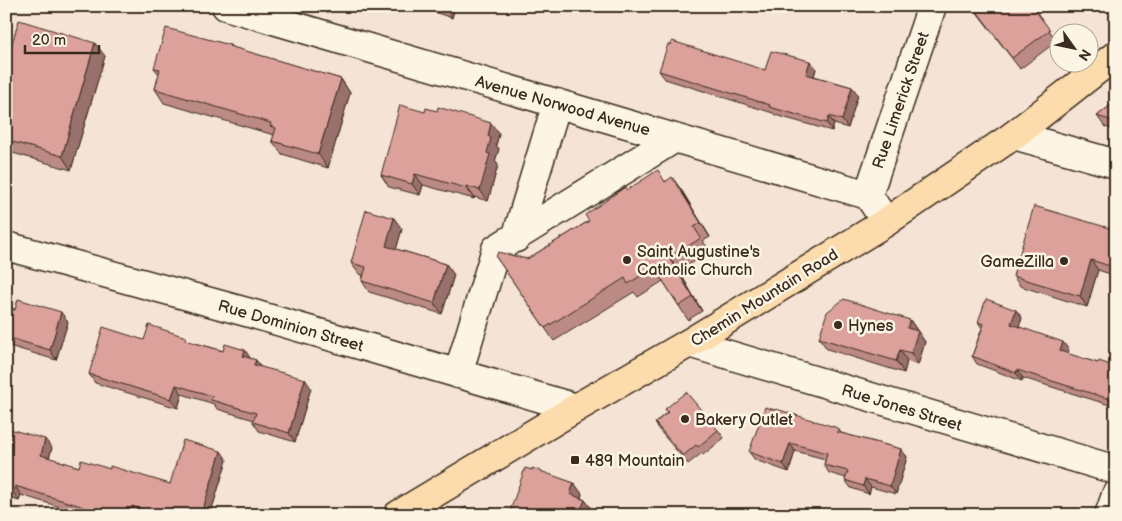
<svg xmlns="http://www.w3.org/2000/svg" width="1122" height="521" font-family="'Balsamiq Sans',sans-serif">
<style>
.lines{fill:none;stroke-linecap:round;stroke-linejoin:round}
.minor-casing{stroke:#3b2a1e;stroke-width:31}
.major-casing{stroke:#3b2a1e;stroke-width:31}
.minor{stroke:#fcf5e5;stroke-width:28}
.major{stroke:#fcdcac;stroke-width:28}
.wall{fill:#bc8a84;stroke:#3b2a1e}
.shaded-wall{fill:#99716c;stroke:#3b2a1e}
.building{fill:#dba19a;stroke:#3b2a1e}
.poi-dot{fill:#3b2a1e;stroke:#fcf5e5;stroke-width:2}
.labels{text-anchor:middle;stroke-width:5;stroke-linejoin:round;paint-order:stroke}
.street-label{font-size:16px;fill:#3b2a1e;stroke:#fcf5e5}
.poi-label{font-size:16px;fill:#3b2a1e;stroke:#fcf5e5;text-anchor:start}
</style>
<rect width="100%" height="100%" fill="#f5e4d6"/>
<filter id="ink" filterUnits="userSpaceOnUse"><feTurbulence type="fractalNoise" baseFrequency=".02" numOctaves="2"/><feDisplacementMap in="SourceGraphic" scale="10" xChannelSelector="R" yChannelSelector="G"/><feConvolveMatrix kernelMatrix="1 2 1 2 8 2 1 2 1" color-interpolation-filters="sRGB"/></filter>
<g filter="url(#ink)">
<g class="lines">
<g class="minor-casing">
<path id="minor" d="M226 6 868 195 886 222
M1014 135 1116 164
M868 195 932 6
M516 238 557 103
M6 246 250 313 576 408
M689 343 1116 470
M458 374 496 249 675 138
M1109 515 1116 495"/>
</g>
<g class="major-casing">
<path id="major" d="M398 515 576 408 689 343 886 222 1014 135 1116 55"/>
</g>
<use href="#minor" class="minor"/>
<use href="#major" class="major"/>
</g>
<path class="wall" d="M416 6H455L452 18Z
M972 6H1032L1057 41 1020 69Z
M230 45 231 47 341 79 350 93 328 168 282 154 272 141 274 135 164 103 155 89 159 74 154 68Z
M105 56 71 170 6 151V63Z
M816 69 814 76 852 87 858 95 848 128 834 124 832 131 775 115 773 113 665 79 659 71Z
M1116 101V130L1105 127 1097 116Z
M425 112 491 123 499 134 496 145 499 149 495 161 498 165 488 201 474 197V199L423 185 420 195 389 187 381 175Z
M666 181 682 191 710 237 703 241 710 252 679 271 702 311 688 320 663 281 638 297 634 292 554 341 496 257 527 259 589 221 627 190Z
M402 229 396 249 446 264 454 275 442 314 369 292 362 281 363 275 359 274 351 263Z
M1116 230V276L1098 270 1087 307 1020 286 1013 276Z
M6 307 68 322 56 360 6 345Z
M1016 310 1022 318 1019 327 1069 350 1067 354 1098 363 1116 367V407L1023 378 1022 381 977 364 972 356 982 328 978 322Z
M910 320 925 342 918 365 907 361 904 373 827 349 819 338Z
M144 340 188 341 256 360 260 367 311 388 295 442 259 431 253 422 254 420 217 409 214 404 182 394 178 408 95 383 89 374Z
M665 409 718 430 724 438 703 455 702 453 688 464 660 431 655 423 667 412Z
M6 428 52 448 49 458 79 467 110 469 170 484 227 460 210 515H86L21 495 19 501 6 497Z
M838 428 841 433 901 449 907 457 896 494 871 487 869 494 851 488 845 480 846 478 829 473 824 465 825 459 795 451 789 472 755 460 749 452Z
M532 470 574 483 582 494 581 498 585 500 593 511 591 515H513L510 511Z"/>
<path class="shaded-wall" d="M444 6H455L452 18Z
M95 43 105 56 71 170 62 156Z
M810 61 816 69 812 82 806 74Z
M341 79 350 93 328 168 318 154Z
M852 87 858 95 848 128 842 120Z
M829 116 834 124 832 131 827 123Z
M491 123 499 134 496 145 499 149 495 161 498 165 488 201 480 190 487 153 488 136Z
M415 174 423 185 420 195 412 184Z
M672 177 682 191 710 237 701 223Z
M466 186 474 197V199L466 188Z
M394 218 402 229 394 257 386 246Z
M669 258 679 271 702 311 693 297Z
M1091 260 1098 270 1087 307 1080 296Z
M446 264 454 275 442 314 434 303Z
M1016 310 1022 318 1017 332 1011 324Z
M61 312 68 322 56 360 50 350Z
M910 320 925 342 918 365 911 353 907 328Z
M1063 342 1069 350 1066 360 1060 351Z
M245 350 251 359 243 356Z
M900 350 907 361 904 373 896 361Z
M256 360 262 369 254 365Z
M1017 370 1023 378 1022 381 1016 373Z
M305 379 311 388 295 442 289 433Z
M176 385 182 394 178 408 171 399Z
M45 439 52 448 47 464 41 455Z
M790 443 795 451 789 472 783 464Z
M901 449 907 457 896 494 890 486Z
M221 451 227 460 210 515H201Z
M865 479 871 487 869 494 863 486Z
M574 483 582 494 578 505 570 494Z
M15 486 21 495 19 501 13 492Z
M585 500 593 511 591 515H582L580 511Z
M132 506 138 515H130Z"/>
<path class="building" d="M973 6H1032L1050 30 1012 58Z
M19 20 95 43 62 156 6 140V63Z
M166 28 230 45 229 46 341 79 318 154 272 141 276 128 270 126 271 123 155 89 160 69 154 68Z
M672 41 765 70 771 51 810 61 806 74 852 87 842 120 829 116 827 123 769 107 770 105 659 71 668 44 670 45Z
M1116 101V122L1097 116Z
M400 105 425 112 426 108 437 111 438 107 491 123 488 136 491 138 487 153 490 154 480 190 466 186V188L415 174 412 184 381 175Z
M658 170 665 182 672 177 701 223 694 227 701 238 669 258 693 297 679 306 654 267 628 284 625 278 545 328 496 257 498 252 527 259 589 221 585 215 625 187 627 190Z
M1034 206 1116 230V268L1091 260 1080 296 1013 276Z
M366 210 394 218 386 246 446 264 434 303 362 281 366 267 351 263Z
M18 299 61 312 50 350 6 337V307L15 310Z
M844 299 910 320 907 328 918 331 911 353 900 350 896 361 819 338 827 312Z
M986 299 1016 310 1011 324 1063 342 1060 351 1098 363 1099 361 1116 367V401L1017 370 1016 373 972 356 984 324 978 322Z
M149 325 186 337 185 340 223 351 225 344 245 350 243 356 256 360 254 365 305 379 289 433 253 422 256 413 211 400 212 396 176 385 171 399 89 374 103 327 144 340Z
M686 392 718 430 698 447 696 445 683 456 655 423 668 412 665 409Z
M765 407 775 410 776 409 838 428 837 432 901 449 890 486 865 479 863 486 845 480 848 471 824 465 827 453 790 443 783 464 749 452Z
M6 428 45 439 41 455 79 467 81 460 110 469V466L170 484 183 440 221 451 201 515H159L132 506 130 515H95L97 511 15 486 13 492 6 490Z
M525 468 532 470V468L574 483 570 494 585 500 580 511 583 512 582 515H521L510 511Z
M466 507 475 515H453Z"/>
</g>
<g class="poi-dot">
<circle cx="627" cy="260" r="5"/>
<circle cx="1064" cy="261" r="5"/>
<circle cx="838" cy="325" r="5"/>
<circle cx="685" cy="419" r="5"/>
<rect x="570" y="455" width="10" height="10" rx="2.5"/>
</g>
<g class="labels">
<g class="street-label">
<text transform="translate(900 100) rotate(-71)" y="6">Rue Limerick Street</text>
<text transform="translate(563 105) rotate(16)" y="6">Avenue Norwood Avenue</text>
<text transform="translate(764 297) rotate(-32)" y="6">Chemin Mountain Road</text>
<text transform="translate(291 325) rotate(16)" y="6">Rue Dominion Street</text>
<text transform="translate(902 407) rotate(17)" y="6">Rue Jones Street</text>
</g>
<g class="poi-label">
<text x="637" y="257">Saint Augustine's<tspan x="637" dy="18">Catholic Church</tspan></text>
<text x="1054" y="267" text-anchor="end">GameZilla</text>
<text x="848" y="331">Hynes</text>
<text x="695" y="425">Bakery Outlet</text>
<text x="585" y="466">489 Mountain</text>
</g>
</g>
<rect width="1122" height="521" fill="none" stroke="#fcf5e5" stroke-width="25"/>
<rect x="12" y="12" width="1097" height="496" fill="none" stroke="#3b2a1e" stroke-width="2" filter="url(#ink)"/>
<g transform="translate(1074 48) rotate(123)"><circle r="24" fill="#fcf5e5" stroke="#afa495"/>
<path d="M0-4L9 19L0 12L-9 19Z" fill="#3b2a1e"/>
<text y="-8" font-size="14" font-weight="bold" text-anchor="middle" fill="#3b2a1e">N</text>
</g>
<path d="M25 45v8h74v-8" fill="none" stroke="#3b2a1e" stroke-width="2.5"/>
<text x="32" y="45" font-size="15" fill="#3b2a1e" stroke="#fcf5e5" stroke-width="4" paint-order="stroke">20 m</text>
</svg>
